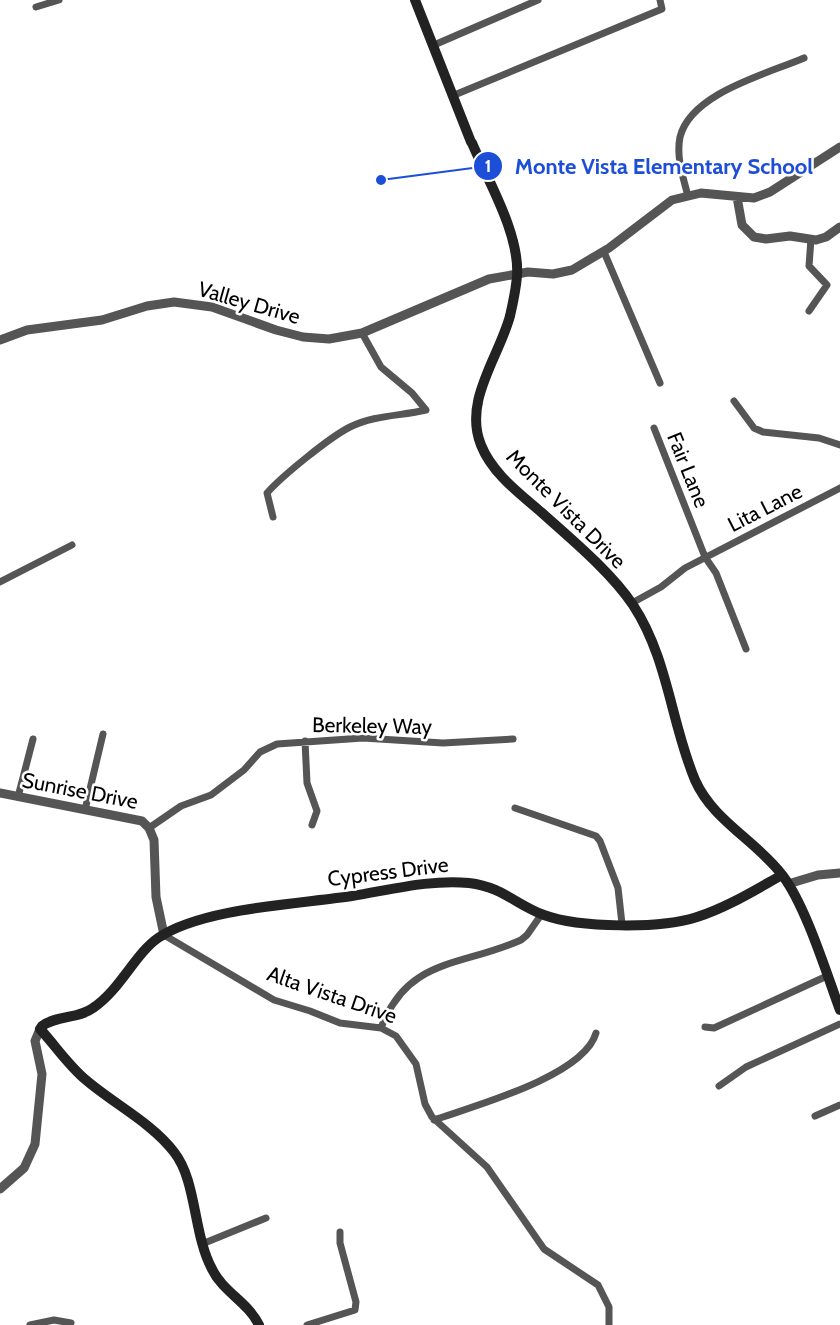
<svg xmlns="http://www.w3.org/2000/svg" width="840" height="1325" font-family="Cabin,sans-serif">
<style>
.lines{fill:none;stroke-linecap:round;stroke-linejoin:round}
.minor{stroke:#555;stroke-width:7}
.tertiary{stroke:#555;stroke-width:9}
.secondary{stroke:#222;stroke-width:10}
.labels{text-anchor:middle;stroke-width:5;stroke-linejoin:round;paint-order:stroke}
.street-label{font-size:21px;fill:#000;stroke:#fff}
.leader{fill:none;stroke:#1d4ed8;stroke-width:2}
.callout-dot{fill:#1d4ed8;stroke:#fff;stroke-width:2}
.mark-label{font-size:18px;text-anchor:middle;font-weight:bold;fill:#fff}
.callout-label{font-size:22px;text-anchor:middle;font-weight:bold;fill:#1d4ed8;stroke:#fff;stroke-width:5;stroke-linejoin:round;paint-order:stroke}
</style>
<rect width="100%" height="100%" fill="#fff"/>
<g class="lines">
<path class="minor" d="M36 7 59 0
M434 45 538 0
M452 96 662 9 660 0
M688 196C683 177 676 157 680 137 691 93 767 74 804 58
M604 252 660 383
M809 311 827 285 809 266 811 239
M734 401 754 428 763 432 819 438 840 445
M654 428 705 557 716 573 746 649
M273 517 267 493C282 476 330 437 350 427 374 415 401 416 426 410L412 393 381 367 362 333
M0 582 72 545
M632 603 661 587 685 568 840 488
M305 741 307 783 317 811 312 825
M18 797 33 739
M515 808 596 836 600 841 618 888 622 924
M85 810 103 734
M149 828 181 806 211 795 244 770 260 752 277 744 363 738 443 743 513 739
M164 935 274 1000 310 1011 340 1023 381 1028 396 1036 416 1064 425 1104 432 1117 487 1167 544 1249 598 1285 609 1307V1325
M705 1027 714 1028 827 976
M381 1028C408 957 461 967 521 940L527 935 541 915
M719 1086 746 1067 840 1024
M815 1116 840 1105
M434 1120C474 1106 584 1076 596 1033
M202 1244 266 1218
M30 1325 54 1320 71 1323
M307 1325 355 1310 356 1302 340 1243V1232"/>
<path class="tertiary" d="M737 197 742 225 754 237 766 239 790 236 816 240 826 237 840 227
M0 340 27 330 102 320 147 306 174 302 212 307 276 330 303 337 329 339 362 333 489 279 528 272 553 274 572 270 609 248 672 200 701 193 754 198 770 192 840 147
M0 793 142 821 149 828 154 840 156 897 164 935
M788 884 818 875 840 873
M0 1189 24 1168 35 1144 42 1074 35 1041 40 1029"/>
<path class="secondary" d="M415 0 471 142
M472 143C488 181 520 234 517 276 516 288 513 303 510 316 499 357 463 401 481 445 492 473 519 493 541 512 570 538 611 572 633 605 668 658 671 723 695 780 713 821 757 841 783 876 806 907 826 972 840 1010
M259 1325C248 1302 223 1292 212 1269 193 1234 197 1181 174 1152 152 1123 114 1104 86 1080 68 1065 55 1045 40 1029L42 1026C57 1015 78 1019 93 1008 120 990 135 954 158 938 202 908 298 904 352 896 390 890 431 879 469 883 503 887 516 905 544 915 579 928 661 929 697 917 726 908 755 890 782 875"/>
</g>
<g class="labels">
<g class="street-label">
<text transform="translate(249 303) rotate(16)" y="7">Valley Drive</text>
<text transform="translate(688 470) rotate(68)" y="7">Fair Lane</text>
<text transform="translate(765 508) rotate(-27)" y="7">Lita Lane</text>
<text transform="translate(566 509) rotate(45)" y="7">Monte Vista Drive</text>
<text transform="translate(372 726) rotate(1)" y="7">Berkeley Way</text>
<text transform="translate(80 791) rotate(11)" y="7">Sunrise Drive</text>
<text transform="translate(388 872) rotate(-7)" y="7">Cypress Drive</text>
<text transform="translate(332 995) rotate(19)" y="7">Alta Vista Drive</text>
</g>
</g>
<path class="leader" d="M381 180L488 166"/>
<g class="callout-dot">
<circle cx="381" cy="180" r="6"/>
<circle cx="488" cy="166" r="15"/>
</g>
<g class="mark-label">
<text x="488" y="172">1</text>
</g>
<g class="callout-label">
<text x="664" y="174">Monte Vista Elementary School</text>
</g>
</svg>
